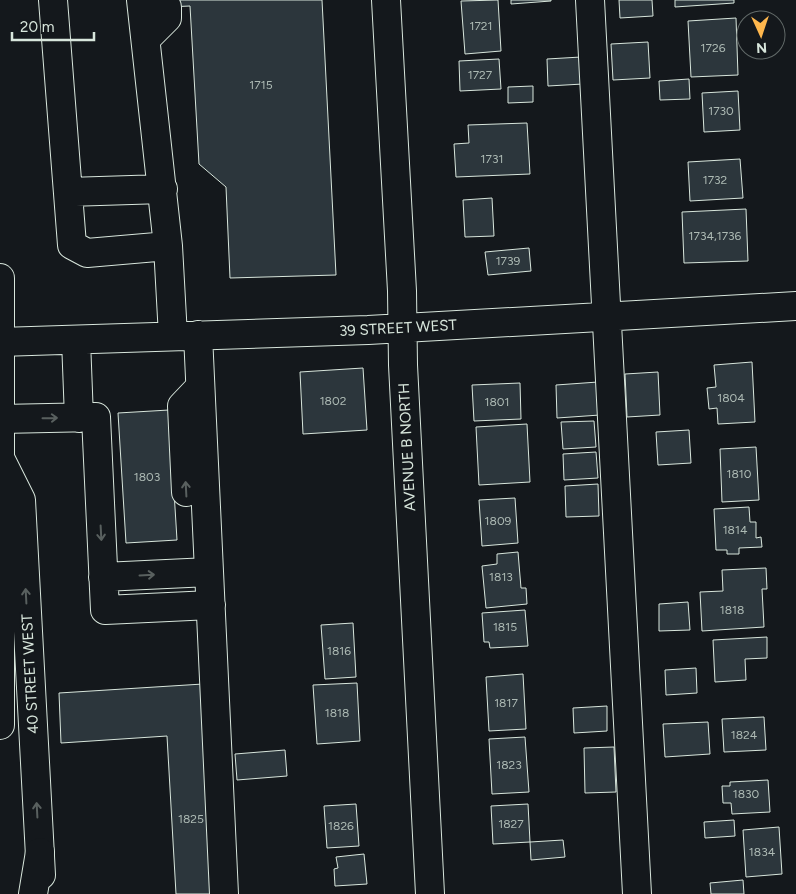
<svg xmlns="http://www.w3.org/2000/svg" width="796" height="894" font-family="Figtree,sans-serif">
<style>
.building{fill:#2c363c;stroke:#d8e6dc}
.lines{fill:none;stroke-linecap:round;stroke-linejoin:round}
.minor-casing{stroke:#d8e6dc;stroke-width:30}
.major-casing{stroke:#d8e6dc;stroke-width:30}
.highway-casing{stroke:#d8e6dc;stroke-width:30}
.minor{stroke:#14181c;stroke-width:28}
.major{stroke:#14181c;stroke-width:28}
.highway{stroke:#14181c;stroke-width:28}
.oneway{stroke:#59605f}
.labels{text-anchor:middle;stroke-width:4;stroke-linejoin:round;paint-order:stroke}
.number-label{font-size:12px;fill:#adbab4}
.street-label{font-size:15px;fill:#d8e6dc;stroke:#14181c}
</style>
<rect width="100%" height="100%" fill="#14181c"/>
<path class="building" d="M148 0H322L336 275 230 278 226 187 199 164 190 6 167 7Z
M498 0 501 51 465 54 461 1Z
M511 0H551V1L511 4Z
M619 0H652L653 16 620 18Z
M675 0H734V3L675 7Z
M736 18 738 75 691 77 688 21Z
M648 42 650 78 613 80 611 44Z
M581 57 583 84 548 86 547 59Z
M499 59 501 89 460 91 459 61Z
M689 79 690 99 660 100 659 81Z
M533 86V102L508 103V87Z
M738 91 740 130 704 132 702 93Z
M527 123 530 174 456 177 454 144 469 143 468 125Z
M740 159 743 198 690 201 688 162Z
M492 198 494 236 465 237 463 200Z
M746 209 748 261 684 263 682 212Z
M529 248 531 271 488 275 485 252Z
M752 362 755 422 718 424 717 408 709 409 707 388 716 387 714 365Z
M363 368 367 430 303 434 300 372Z
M658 372 660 415 627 417 625 374Z
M598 382 600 415 557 418 556 385Z
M520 383 521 419 474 421 472 385Z
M169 410 177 540 126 543 118 413Z
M594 421 596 447 563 449 561 422Z
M527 424 530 482 479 485 476 427Z
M689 430 691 463 658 465 656 432Z
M756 447 759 500 722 502 720 449Z
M596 452 598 478 564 480 563 454Z
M598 484 599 516 566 517 565 486Z
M515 498 518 543 482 546 479 500Z
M749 507 750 522H756V538L761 537 762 547 739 548V554H727V550H716L714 509Z
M518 552 521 588H526L527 604 486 608 482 566 497 564V554Z
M766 568 767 589H762L764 627 702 631 700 592 723 591 722 570Z
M688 602 690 630 659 631V604Z
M525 610 528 646 490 648 489 642H484L482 613Z
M353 623 356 677 325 679 321 625Z
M767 637V658L745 659 746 680 715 682 713 640Z
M696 668 697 693 666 695 665 670Z
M523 674 526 729 489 731 486 677Z
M357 683 360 741 317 744 313 685Z
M203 684 215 894H176L167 736 61 743 59 693Z
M607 706V731L574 733 573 708Z
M764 717 766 750 724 752 722 719Z
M708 722 710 754 665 757 663 724Z
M525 737 529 792 492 794 489 739Z
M614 747 616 792 585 793 584 748Z
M285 750 287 776 237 780 235 754Z
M768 780 770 812 732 814 731 803H723L722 786H730V782Z
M356 804 359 846 327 848 324 806Z
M528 804 530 842 493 844 491 806Z
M734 820 735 836 705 838 704 822Z
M779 827 782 874 746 877 743 830Z
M563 840 565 857 531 860 530 842Z
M364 854 367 884 335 886 334 869 338 868 336 857Z
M743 880 744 894H711L710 883Z"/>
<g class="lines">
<g class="minor-casing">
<path id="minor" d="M53 0 72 245 87 253 168 246 173 336
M141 0 168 246
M386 0 402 291 403 365 430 894
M590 0 637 894
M146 39 167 18V7
M68 192 163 189
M198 335 224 894
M76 340 79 418
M0 342 368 330 796 306
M1 419 96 417 105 610 211 605
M1 460 21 500 41 875
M186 492 182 406 200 387
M103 577 209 572"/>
</g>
<g class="major-casing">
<path id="major" d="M0 278V725"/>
</g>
<g class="highway-casing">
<path id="highway" d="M33 894 40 852"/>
</g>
<use href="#minor" class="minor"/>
<use href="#major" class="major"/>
<use href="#highway" class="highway"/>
</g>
<defs><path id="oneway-shaft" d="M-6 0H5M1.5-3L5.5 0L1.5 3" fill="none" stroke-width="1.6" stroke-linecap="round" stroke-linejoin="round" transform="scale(1.25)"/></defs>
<g class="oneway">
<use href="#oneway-shaft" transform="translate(50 418) rotate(-1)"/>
<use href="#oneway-shaft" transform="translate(186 489) rotate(-93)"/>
<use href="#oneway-shaft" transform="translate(101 533) rotate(87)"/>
<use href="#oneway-shaft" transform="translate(147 575) rotate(-3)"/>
<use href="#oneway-shaft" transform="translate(26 596) rotate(-93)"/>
<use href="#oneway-shaft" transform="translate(37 810) rotate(-93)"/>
</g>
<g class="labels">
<g class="number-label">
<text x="481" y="30">1721</text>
<text x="713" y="52">1726</text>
<text x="480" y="79">1727</text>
<text x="261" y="89">1715</text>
<text x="721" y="115">1730</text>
<text x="492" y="163">1731</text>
<text x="715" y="184">1732</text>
<text x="715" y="240">1734,1736</text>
<text x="508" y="265">1739</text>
<text x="731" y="402">1804</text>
<text x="333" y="405">1802</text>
<text x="497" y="406">1801</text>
<text x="739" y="478">1810</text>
<text x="147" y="481">1803</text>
<text x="498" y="525">1809</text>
<text x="735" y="534">1814</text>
<text x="501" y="581">1813</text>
<text x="732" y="614">1818</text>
<text x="505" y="631">1815</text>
<text x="339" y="655">1816</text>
<text x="506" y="707">1817</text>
<text x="337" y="717">1818</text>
<text x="744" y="739">1824</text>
<text x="509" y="769">1823</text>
<text x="746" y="798">1830</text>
<text x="191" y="823">1825</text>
<text x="511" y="828">1827</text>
<text x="341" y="830">1826</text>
<text x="762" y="856">1834</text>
</g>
<g class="street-label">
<text transform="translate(398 328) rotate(-3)" y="5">39 STREET WEST</text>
<text transform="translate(407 447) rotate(-93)" y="5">AVENUE B NORTH</text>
<text transform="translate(30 674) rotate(-93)" y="5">40 STREET WEST</text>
</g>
</g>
<g transform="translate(761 35) rotate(177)"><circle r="24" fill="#14181c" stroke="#626a69"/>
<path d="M0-4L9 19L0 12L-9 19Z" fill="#ffb74d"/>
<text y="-8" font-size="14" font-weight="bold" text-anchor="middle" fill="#d8e6dc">N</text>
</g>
<path d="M12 32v8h82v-8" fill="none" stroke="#d8e6dc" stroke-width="2.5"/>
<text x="20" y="32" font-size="15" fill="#d8e6dc" stroke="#14181c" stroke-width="4" paint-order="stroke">20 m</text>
</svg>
